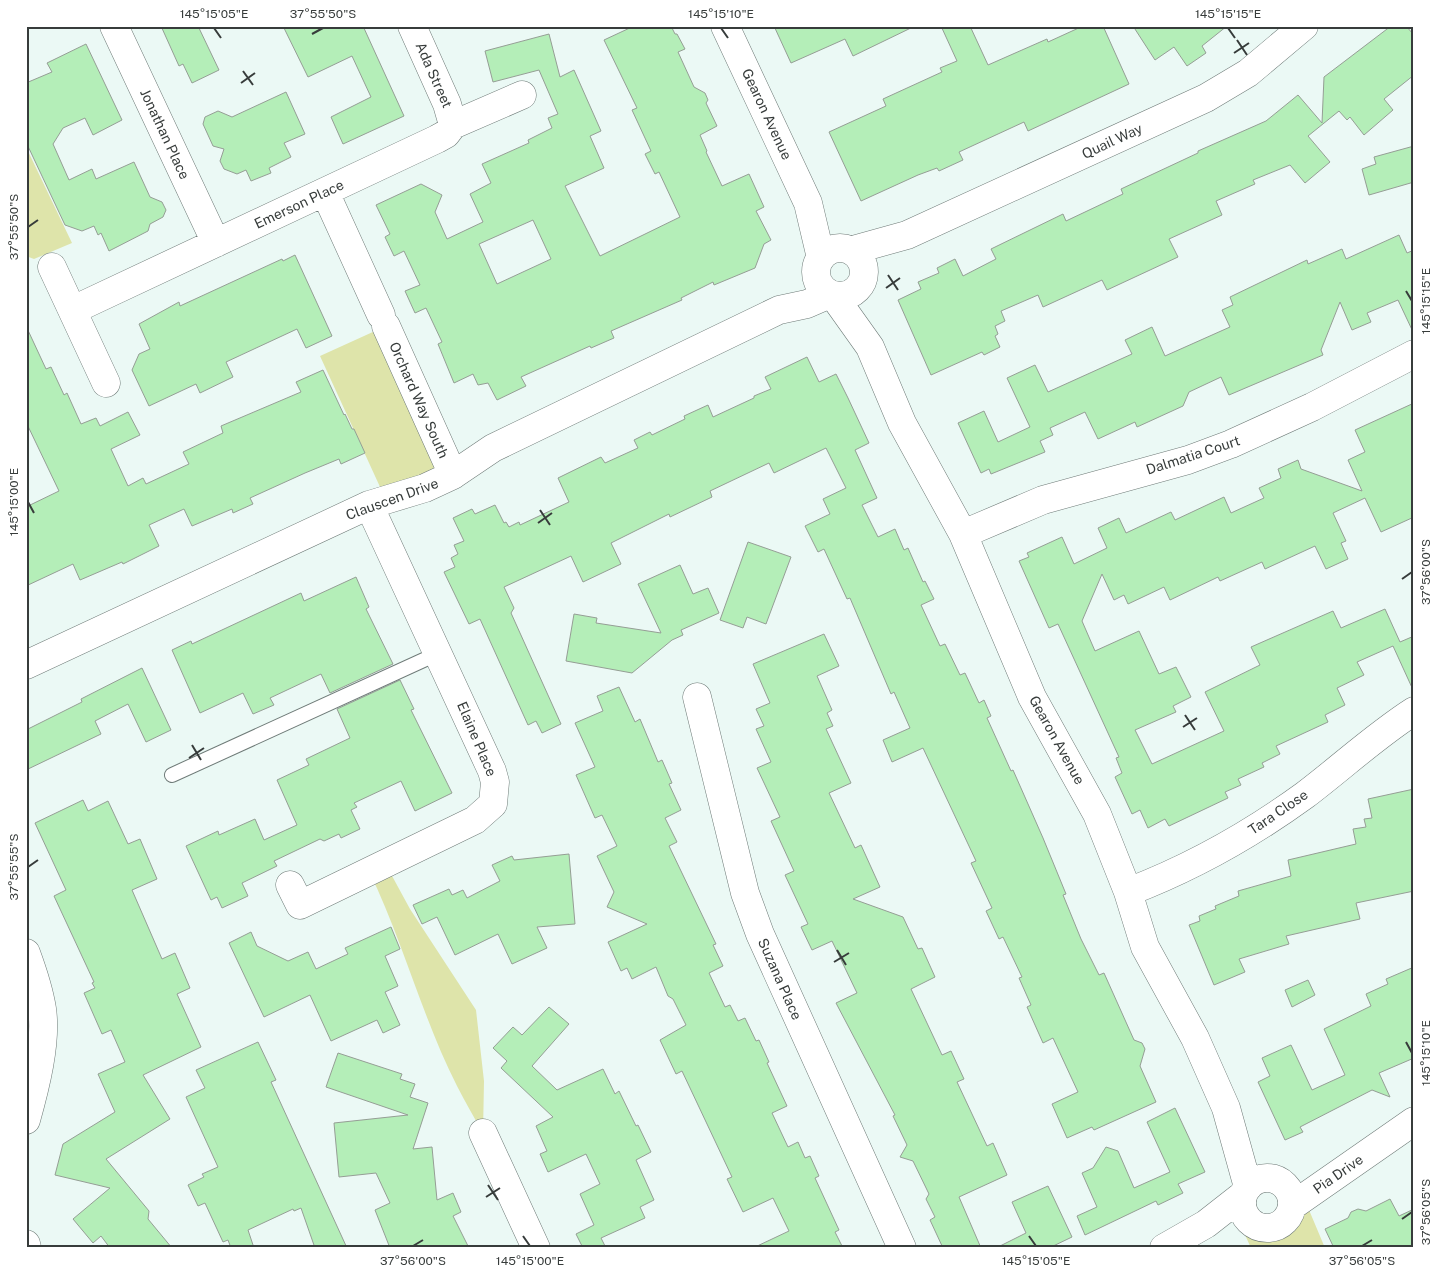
<svg xmlns="http://www.w3.org/2000/svg" width="1440" height="1274" font-family="'Public Sans',sans-serif">
<style>
.green{fill:#dee4aa}
.building{fill:#b4eeb8;stroke:#959e95;fill-rule:evenodd}
.lines{fill:none;stroke-linecap:round;stroke-linejoin:round}
.service-casing{stroke:#6f7b78;stroke-width:16}
.minor-casing{stroke:#6f7b78;stroke-width:29}
.service{stroke:#fff;stroke-width:14}
.minor{stroke:#fff;stroke-width:28}
.ticks{fill:none;stroke:#373c3b;stroke-width:2}
.labels{text-anchor:middle;stroke-width:4;stroke-linejoin:round;paint-order:stroke}
.street-label{font-size:14px;fill:#373c3b;stroke:#fff}
.neatline{fill:none;stroke:#373c3b;stroke-width:2}
.ticks-label{font-size:12px;text-anchor:middle;fill:#373c3b}
</style>
<rect width="100%" height="100%" fill="#ebf9f5"/>
<path class="green" d="M26 147 72 243 34 259 26 256Z
M386 326 453 475 386 500 320 356Z
M385 863 410 909 476 1010 484 1081 483 1133C474 1117 465 1102 457 1086 422 1017 403 941 369 871Z
M1304 1198 1325 1248H1251L1241 1226C1253 1223 1253 1226 1264 1228 1282 1230 1293 1210 1304 1198Z"/>
<path class="building" d="M161 26H198L219 70 192 83 183 64 179 66Z
M283 26H363L404 116 343 144 331 117 371 97 352 56 308 77Z
M634 26H671L675 34H677L685 49 678 52 694 87 705 93 708 100 706 103 717 126 700 135 707 151 706 152 722 186 749 174 764 207 756 211 771 240 764 244 755 268 714 285 713 282 681 298 682 300 611 331 614 338 591 348 590 346 521 377 526 386 497 400 488 383 478 385 473 374 454 383 438 344 442 342 426 308 415 313 405 291 420 285 404 251 394 256 385 237 390 234 376 205 421 184 442 195 435 212 447 239 483 222 470 194 491 183 482 164 529 143 528 140 552 128 548 118 558 114 539 70 493 82 485 51 549 34 560 77 574 70 601 131 590 136 604 168 565 186 600 256 680 217 659 172 655 174 645 154 651 151 632 110 637 108 604 40ZM533 220 551 259 497 284 479 244Z
M774 26H915L853 56 845 39 791 63Z
M941 26H970L988 65 1047 39 1048 42 1083 26H1103L1129 84 1028 131 1024 122 959 152 963 160 939 171 937 168 918 175 861 201 829 132 886 106 883 99 942 72 940 68 957 61Z
M1133 26H1227L1202 46 1206 53 1187 66 1174 47 1155 60Z
M1391 26H1406L1414 35V75L1384 99 1393 110 1364 135 1350 117 1347 120 1339 111 1308 136 1330 162 1305 183 1290 165 1253 180 1255 184 1216 201 1222 215 1169 239 1178 257 1107 290 1102 280 1043 307 1038 295 1001 311 1005 321 995 326 998 334 995 336 1000 347 984 355 982 352 931 375 898 300 921 289 918 282 939 273 937 268 955 259 963 276 996 259 991 249 1063 214 1066 221 1123 194 1121 189 1198 153V151L1266 121 1298 95 1322 123 1324 77Z
M86 44 122 120 93 135 85 118 63 128 53 144 69 180 92 169 96 179 134 162 150 197 162 202 166 210 163 217 150 224 148 231 109 251 101 233 98 235 94 226 82 231 65 225 26 142V83L52 72 47 63Z
M286 92 305 134 284 143 291 157 269 168 271 173 251 181 246 170 237 174 224 169 220 161 224 149 213 146 203 124 205 117 218 111 232 117Z
M1414 146V182L1369 195 1362 169 1376 164 1374 157Z
M1399 235 1407 253 1414 250V334L1398 300 1367 313 1371 322 1352 330 1340 302 1321 350 1323 355 1229 395 1221 377 1189 392 1183 406 1137 427 1135 422 1098 439 1085 412 1050 428 1053 435 1040 441 1045 452 991 474 989 469 981 473 958 423 984 411 998 442 1030 427 1007 378 1035 365 1048 392 1132 354 1125 340 1152 327 1165 356 1230 327 1222 310 1233 305 1230 297 1307 260 1308 264 1342 249 1346 259Z
M295 255 332 336 306 348 297 329 226 362 233 377 200 393 196 384 149 406 132 370 139 354 150 349 139 324 179 302 180 306 282 259 283 261Z
M26 326 46 369 51 367 64 395 67 393 81 424 96 418 100 426 128 412 140 435 111 449 128 486 143 478 146 484 189 464 183 452 223 433 221 426 301 392 296 382 323 370 344 415 345 414 352 429H354L365 453 341 464 339 459 305 473 250 498 253 504 233 513 232 509 192 526 184 509 149 525 159 546 123 564 122 562 80 580 73 564 26 586V507L59 491 26 422Z
M807 357 819 382 836 374 848 398 869 443 855 450 877 498 862 505 878 537 895 529 904 550 908 548 923 582 925 581 934 599 921 605 940 646 945 644 960 675 965 673 979 703 984 700 991 716 987 718 1011 771 1013 770 1043 838 1066 894 1063 895 1081 939 1099 975 1104 973 1134 1040 1142 1043 1145 1049 1140 1066 1156 1102 1094 1130 1092 1127 1067 1138 1052 1104 1078 1092 1053 1038 1043 1043 1027 1007 1031 1005 1019 978 1022 977 1003 937 999 939 986 911 992 908 971 863 976 861 923 748 892 762 883 740 910 728 894 692 891 694 850 598 847 599 824 549 818 552 805 526 830 514 823 499 846 488 826 448 774 473 769 463 710 491 712 497 670 517 669 514 611 543 621 564 583 582 571 556 504 587 514 608 511 613 561 724 542 733 536 721 528 725 480 619 469 624 444 572 455 567 451 558 458 554 454 545 464 541 453 518 472 509 475 514 495 505 504 523 506 522 509 527 519 522 520 525 569 502 558 478 601 457 605 463 638 448 634 440 650 432 652 435 685 419 684 416 708 405 713 417 754 398V396L771 389 765 377Z
M1414 403V517L1381 532 1365 498 1333 513 1346 541 1341 543 1348 559 1326 569 1315 546 1265 569 1262 562 1220 581 1218 577 1170 600 1164 587 1128 604 1124 595 1114 600 1102 574 1082 621 1095 651 1139 631 1159 674 1176 667 1191 697 1173 706 1176 712 1135 730 1152 764 1224 731 1205 692 1260 665 1251 647 1333 611 1341 628 1385 609 1400 642 1414 636V692L1393 646 1357 662 1364 675 1337 688 1345 705 1325 715 1328 722 1276 746 1280 754 1262 763 1264 767 1238 779 1241 785 1225 792 1228 798 1169 826 1165 819 1148 828 1140 810 1132 814 1115 777 1122 773 1116 758 1119 757 1058 624 1049 628 1019 561 1029 557 1027 553 1062 537 1074 564 1107 548 1098 528 1119 518 1126 533 1171 512 1175 520 1224 497 1231 513 1264 498 1259 488 1281 478 1278 469 1298 460 1301 469 1362 491 1348 460 1365 452 1355 430Z
M748 542 791 557 766 624 747 617 743 628 720 620Z
M680 565 693 594 708 588 719 613 681 630 683 635 672 640 632 673 566 661 574 614 597 618 596 623 661 633 638 584Z
M356 577 369 607 366 609 393 664 330 693 321 674 270 698 274 705 253 714 243 693 200 713 172 650 191 641 192 644 301 593 304 601Z
M824 634 839 666 817 676 832 710 827 713 833 726 826 729 851 783 829 793 855 848 861 845 880 887 853 899 903 917 918 949 922 948 935 977 911 989 942 1055 951 1051 964 1079 957 1082 987 1146 993 1143 1007 1175 959 1197 981 1248H943L930 1220 935 1217 926 1199 929 1194 913 1161 900 1157 907 1145 893 1116 895 1115 836 1003 857 993 832 941 812 950 801 927 808 924 785 875 794 871 771 821 780 817 757 768 771 762 756 729 764 726 756 709 770 703 753 664Z
M142 668 171 730 146 742 128 704 95 721 101 734 26 770V730L82 702 81 699Z
M400 680 414 709 411 710 452 793 415 811 401 781 354 803 357 807 351 810 360 829 341 838 339 834 324 841 320 839 274 861 277 866 242 883 248 896 222 908 217 897 211 900 186 846 218 831 219 835 255 819 264 840 297 825 277 780 309 765 306 759 350 738 337 709Z
M619 687 635 722 640 719 658 762 662 760 672 783 669 784 681 810 665 818 677 842 669 846 716 944 713 945 723 966 709 973 725 1007 730 1005 738 1021 745 1018 756 1041 759 1040 769 1062 767 1063 787 1106 772 1113 788 1147 798 1142 805 1158 810 1156 819 1176 815 1178 839 1230 835 1232 843 1248H753L789 1231 773 1198 743 1212 727 1179 732 1177 682 1071 676 1074 660 1040 686 1025 673 999 668 996 656 967 632 979 627 968 621 971 608 942 647 924 607 907 614 892 597 856 617 846 602 815 595 818 576 775 595 767 575 723 603 711 597 696Z
M1414 789V891L1356 903 1360 919 1286 936 1289 944 1239 959 1245 972 1214 985 1189 925 1200 921 1199 916 1216 909 1215 906 1239 896 1238 891 1291 876 1288 860 1356 844 1353 829 1366 827 1364 819 1372 818 1368 799Z
M83 800 88 811 108 801 128 844 140 839 157 879 132 890 162 959 175 953 190 988 177 994 201 1047 143 1075 170 1119 106 1159 149 1211 148 1219 172 1248H110L101 1236 93 1243 73 1219 110 1188 55 1175 63 1144 115 1112 98 1074 125 1062 111 1030 102 1034 84 993 95 988 92 983 94 982 54 896 66 890 35 823Z
M569 854 575 924 537 927 547 948 512 964 498 934 455 955 437 917 422 924 413 905 449 889 452 895 463 890 467 898 500 881 492 865 512 856 514 860Z
M391 927 400 949 385 956 398 986 385 992 400 1025 383 1033 377 1020 331 1041 310 995 264 1017 229 943 251 932 257 946 288 961 308 952 316 969 348 954 345 948Z
M1414 967V1058L1379 1073 1390 1097 1372 1090 1300 1127 1303 1132 1285 1140 1258 1082 1270 1076 1262 1058 1291 1045 1312 1090 1345 1075 1324 1029 1371 1006 1366 994 1388 984 1386 979Z
M1308 980 1315 995 1292 1007 1285 990Z
M549 1007 569 1024 532 1066 557 1090 603 1069 615 1094 619 1091 636 1126 638 1125 651 1152 636 1160 654 1200 640 1207 645 1218 601 1238 606 1248H583L576 1234 594 1225 580 1194 600 1184 586 1154 548 1172 540 1154 547 1151 536 1126 553 1117 501 1068 507 1061 493 1048 513 1027 522 1035Z
M258 1042 276 1080 271 1082 347 1248H315L301 1208 294 1211 293 1209 248 1230 254 1248H231L228 1240 223 1242 205 1203 198 1206 188 1185 204 1177 202 1174 218 1167 186 1097 205 1088 196 1070Z
M338 1053 402 1074 400 1079 415 1084 410 1097 428 1103 413 1149 432 1147 437 1200 453 1193 461 1212 453 1216 469 1248H390L375 1210 390 1203 376 1173 339 1177 334 1123 408 1115 326 1087Z
M1175 1108 1205 1172 1178 1184 1183 1193 1158 1205 1156 1201 1085 1235 1077 1216 1097 1207 1082 1173 1093 1168 1106 1147 1118 1151 1134 1188 1170 1172 1147 1122Z
M1048 1186 1072 1237 1049 1248H996L1026 1233 1012 1202Z
M1390 1199 1399 1216 1414 1209V1248H1334L1325 1229 1348 1218 1351 1212 1358 1209 1366 1211Z"/>
<g class="lines">
<g class="service-casing">
<path id="service" d="M172 775 439 653"/>
</g>
<g class="minor-casing">
<path id="minor" d="M114 26 216 243
M412 26 447 104 453 125
M725 26 808 203 821 258
M325 192 381 315
M816 272a24 24 0 1 1 48 0a24 24 0 1 1-48 0Z
M853 250 907 235 1206 98 1248 73 1304 26
M52 267 106 383
M833 295 870 347 902 423 963 534 1032 697 1097 814 1128 892 1145 947 1195 1038 1226 1108 1248 1187
M73 310 437 139 446 134 453 125 522 95
M386 326 453 475
M963 534 1043 500 1188 460 1231 444 1312 407 1414 354
M26 665 369 505 425 488 453 475 493 448 779 310 807 304 830 294
M697 697 745 893 760 934 902 1248
M290 885 300 905 475 820 493 804 495 782 492 771 369 505
M1128 892C1191 868 1250 835 1305 795 1342 767 1375 736 1414 711
M26 953C33 972 39 990 42 1009 47 1042 35 1088 26 1120
M483 1133 536 1248
M1242 1203a25 25 0 1 1 50 0a25 25 0 1 1-50 0Z
M1292 1206 1414 1121
M26 1244 27 1248
M1164 1248 1206 1224 1243 1195"/>
</g>
<use href="#service" class="service"/>
<use href="#minor" class="minor"/>
</g>
<path class="ticks" d="M214 28 221 38M721 28 728 38M1228 28 1235 38M312 34 323 28M1237 40 1247 55M1234 53 1249 43M243 71 253 85M241 83 255 73M28 227 38 220M888 275 898 290M886 288 900 278M1406 291 1412 301M28 502 34 513M540 510 550 525M538 523 552 513M1402 579 1412 572M1185 715 1195 730M1183 727 1197 718M192 745 201 760M189 758 204 748M28 867 38 860M837 950 846 965M834 962 849 953M1406 1042 1412 1053M488 1185 498 1200M486 1197 500 1188M1402 1219 1412 1212M523 1236 530 1246M1029 1236 1036 1246M413 1246 423 1240M1362 1246 1372 1240"/>
<g class="labels">
<g class="street-label">
<text transform="translate(434 75) rotate(66)" y="5">Ada Street</text>
<text transform="translate(767 114) rotate(65)" y="5">Gearon Avenue</text>
<text transform="translate(165 134) rotate(65)" y="5">Jonathan Place</text>
<text transform="translate(1112 141) rotate(-25)" y="5">Quail Way</text>
<text transform="translate(299 204) rotate(-25)" y="5">Emerson Place</text>
<text transform="translate(419 400) rotate(66)" y="5">Orchard Way South</text>
<text transform="translate(1193 455) rotate(-18)" y="5">Dalmatia Court</text>
<text transform="translate(392 499) rotate(-20)" y="5">Clauscen Drive</text>
<text transform="translate(477 739) rotate(67)" y="5">Elaine Place</text>
<text transform="translate(1057 740) rotate(61)" y="5">Gearon Avenue</text>
<text transform="translate(1278 812) rotate(-34)" y="5">Tara Close</text>
<text transform="translate(780 979) rotate(66)" y="5">Suzana Place</text>
<text transform="translate(1338 1174) rotate(-35)" y="5">Pia Drive</text>
</g>
</g>
<rect width="1440" height="1274" fill="none" stroke="#ffffff" stroke-width="55"/>
<rect x="28" y="28" width="1384" height="1218" class="neatline"/>
<g class="ticks-label">
<text x="214" y="18">145°15'05"E</text>
<text x="323" y="18">37°55'50"S</text>
<text x="721" y="18">145°15'10"E</text>
<text x="1228" y="18">145°15'15"E</text>
<text transform="translate(14 227) rotate(-90)" y="4">37°55'50"S</text>
<text transform="translate(1426 301) rotate(-90)" y="4">145°15'15"E</text>
<text transform="translate(14 502) rotate(-90)" y="4">145°15'00"E</text>
<text transform="translate(1426 572) rotate(-90)" y="4">37°56'00"S</text>
<text transform="translate(14 867) rotate(-90)" y="4">37°55'55"S</text>
<text transform="translate(1426 1053) rotate(-90)" y="4">145°15'10"E</text>
<text transform="translate(1426 1212) rotate(-90)" y="4">37°56'05"S</text>
<text x="413" y="1265">37°56'00"S</text>
<text x="530" y="1265">145°15'00"E</text>
<text x="1036" y="1265">145°15'05"E</text>
<text x="1362" y="1265">37°56'05"S</text>
</g>
</svg>
